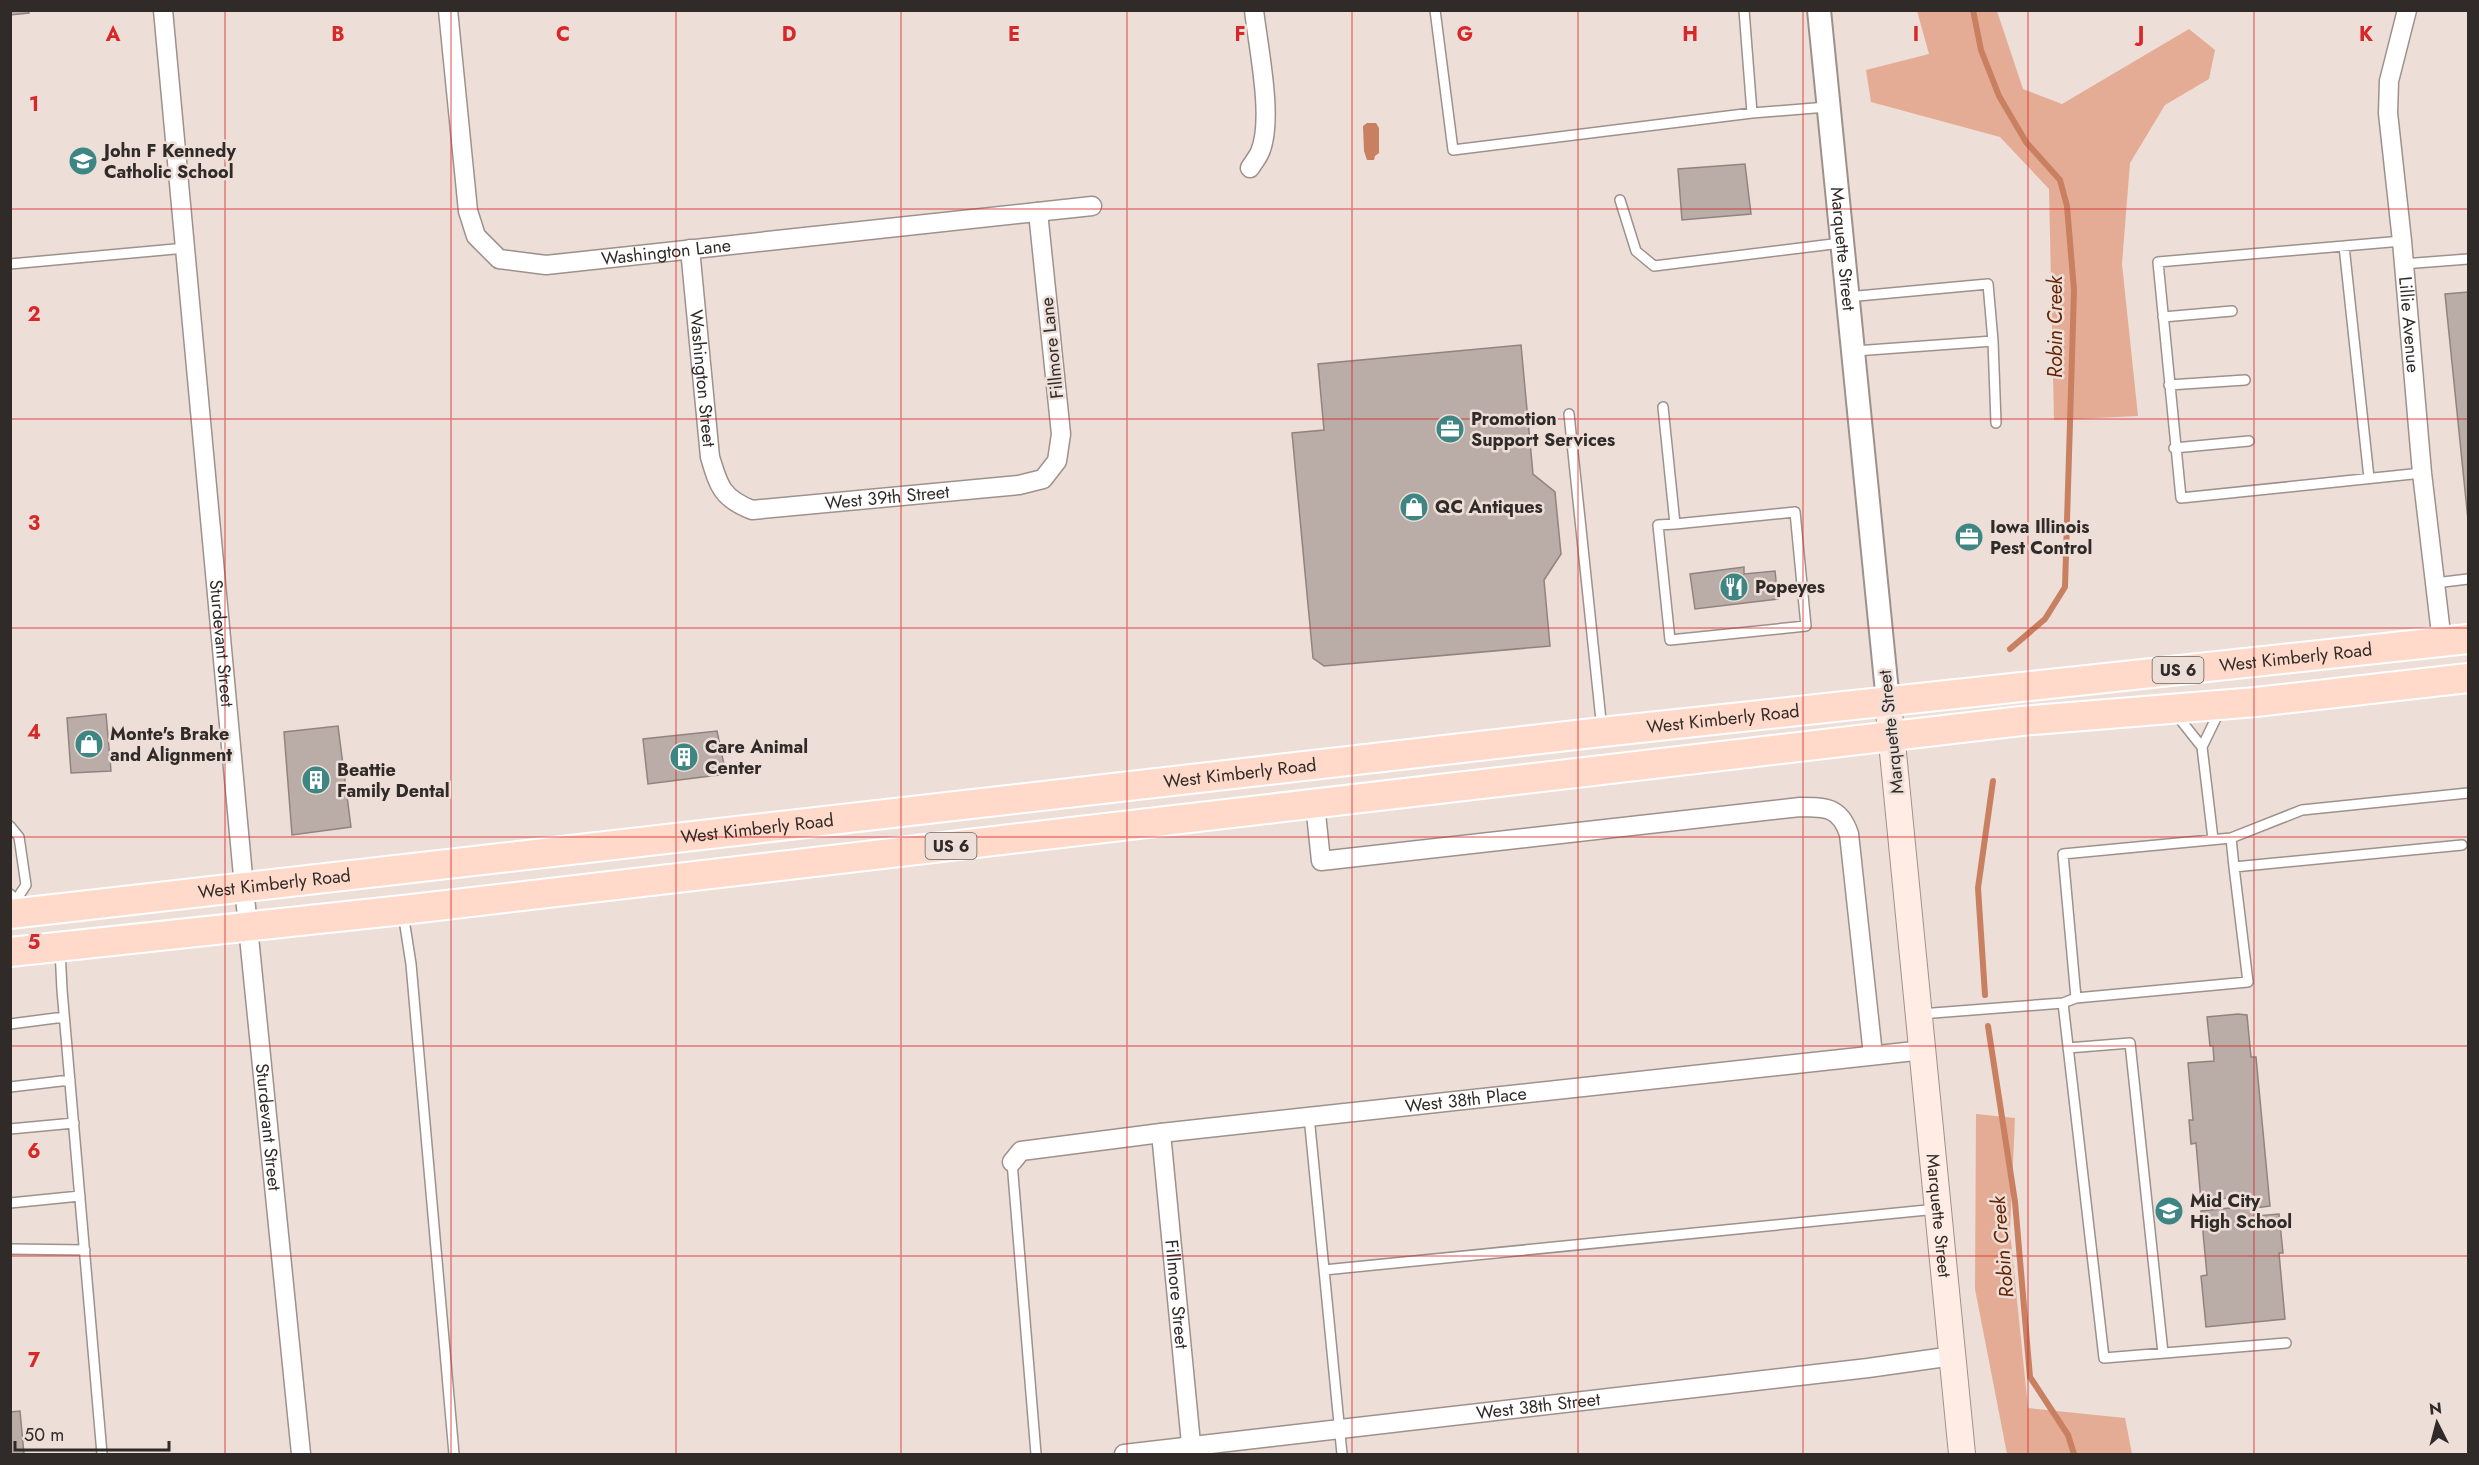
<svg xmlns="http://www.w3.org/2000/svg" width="2479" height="1465" font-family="Jost,sans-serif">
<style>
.green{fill:#e4ac95}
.water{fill:#c88061}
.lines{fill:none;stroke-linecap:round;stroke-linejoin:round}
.stream{stroke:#c88061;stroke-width:6}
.building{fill:#baaca6;stroke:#91847f;stroke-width:1.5}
.service-casing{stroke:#9e918b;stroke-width:12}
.minor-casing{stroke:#9e918b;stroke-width:21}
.tertiary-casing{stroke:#9e918b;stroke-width:26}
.secondary-casing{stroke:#9e918b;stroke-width:28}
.primary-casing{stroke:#fff;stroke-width:32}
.service{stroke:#fff;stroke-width:9}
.minor{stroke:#fff;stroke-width:18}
.tertiary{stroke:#fff;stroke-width:22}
.secondary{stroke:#ffece5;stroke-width:26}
.primary{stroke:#ffdaca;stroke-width:28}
.grid{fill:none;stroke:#d62828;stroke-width:1.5;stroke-opacity:0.55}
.labels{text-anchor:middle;stroke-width:5;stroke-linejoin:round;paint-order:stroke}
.shield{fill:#edded8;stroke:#69615d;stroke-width:1.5}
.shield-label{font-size:16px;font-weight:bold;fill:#302b28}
.poi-label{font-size:18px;font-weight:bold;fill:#302b28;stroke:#edded8;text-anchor:start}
.street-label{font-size:18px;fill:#302b28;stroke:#edded8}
.water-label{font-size:20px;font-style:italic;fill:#642200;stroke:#edded8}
.grid-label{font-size:20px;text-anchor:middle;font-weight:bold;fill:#d62828;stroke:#edded8;stroke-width:5;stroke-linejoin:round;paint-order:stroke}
</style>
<rect width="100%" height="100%" fill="#edded8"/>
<path class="green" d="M1917 11H1997L2023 89 2062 104 2189 29 2215 50 2209 79 2165 105 2130 163 2122 264 2138 416 2054 420 2049 189 2000 137 1871 102 1866 70 1929 54Z
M1976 1114 2015 1118 2010 1231 2028 1408 2125 1418 2132 1454H2007L1975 1289Z"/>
<path class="water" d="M1376 123 1379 128V153L1375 156 1374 160H1367L1364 151 1363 126 1367 123Z"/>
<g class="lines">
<path class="stream" d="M1973 10 1981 50 1999 96 2026 142 2060 180 2067 206 2074 290 2065 587 2045 619 2010 649
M1985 995 1978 888 1993 781
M1988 1026 2015 1202 2030 1377 2068 1435 2074 1454"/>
</g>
<path class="building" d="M10 10H28L29 13 10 15Z
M1745 164 1751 214 1682 220 1678 169Z
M2468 292V520L2445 294Z
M1521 345 1533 474 1555 492 1561 554 1544 580 1550 646 1324 666 1313 658 1292 433 1324 430 1318 364Z
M1744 567V574L1775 571 1778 599 1695 609 1690 574Z
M106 714 111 771 71 773 67 718Z
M338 726 351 827 292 835 284 732Z
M717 731 726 774 648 784 643 739Z
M2238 1014 2247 1015 2251 1057H2256L2270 1206 2254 1208 2255 1216 2279 1214 2283 1253H2279L2285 1319 2206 1327 2201 1276 2207 1275 2201 1211 2239 1207 2238 1197 2201 1201 2196 1143 2191 1144 2189 1120H2193L2188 1063 2214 1061 2213 1046H2210L2207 1017Z
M20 1411 24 1454H10V1412Z"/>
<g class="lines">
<g class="service-casing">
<path id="service" d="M1435 10 1453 150 1752 113 1827 107
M1744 10 1752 113
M1620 200 1636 251 1654 266 1841 243
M2402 241 2158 262 2181 498 2422 473
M2344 246 2369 478
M10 264 186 248
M2403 264 2468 259
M1847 297 1988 284 1993 341 1855 351
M2163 317 2232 311
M1993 341 1996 423
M2169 385 2245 380
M1663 407 1675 524 1795 512 1806 626 1670 640 1658 525 1675 524
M1569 414 1602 730
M2174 448 2249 441
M2435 583 2468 579
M2175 713 2202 747 2220 710
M2202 747 2213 839
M10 826 19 837 26 885 16 900 10 894
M2231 838 2302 810 2468 793
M403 913 411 964 454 1454
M60 949 62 990 102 1454
M2076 998 2248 982 2234 867
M2063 1003 2104 1358 2286 1343
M1920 1014 2063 1003 2076 998 2063 854 2231 838 2234 867 2462 845
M10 1024 64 1017
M2068 1048 2130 1043 2163 1353
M10 1087 70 1080
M1309 1116 1342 1454
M10 1129 74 1123
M1012 1162 1036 1454
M10 1203 80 1196
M10 1249 85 1250
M1324 1270 1937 1209"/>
</g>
<g class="minor-casing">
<g id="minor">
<path id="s1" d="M163 10 244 887 301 1454"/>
<path id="s2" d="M448 10 468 211 476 236 499 259 546 265 1092 206"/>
<path id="s3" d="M2407 10 2389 81 2388 113 2402 241 2422 473 2442 642"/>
<path d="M1250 168C1253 163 1258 157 1260 152 1274 119 1258 47 1254 10"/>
<path id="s4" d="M690 249 710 457C719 487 722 498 752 510L1019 485 1043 479 1057 461 1061 434 1038 212"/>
<path d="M1315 804 1321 861 1800 807C1826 807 1840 807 1849 834L1873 1055"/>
<path id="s5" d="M1161 1133 1192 1454"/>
<path id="s6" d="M1012 1162 1021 1151 1161 1133 1924 1050"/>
<path id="s7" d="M1124 1454 1868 1368 1953 1356"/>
</g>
</g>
<g class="tertiary-casing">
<g id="tertiary">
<path id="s8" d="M1819 10 1888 702"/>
</g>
</g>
<g class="secondary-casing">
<g id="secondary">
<path id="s9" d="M1888 702 1962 1454"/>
</g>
</g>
<g class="primary-casing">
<g id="primary">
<path id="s10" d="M10 914 1602 732 2468 639"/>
<path d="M10 952 403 910 2021 721 2256 702 2468 678"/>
</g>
</g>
<use href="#service" class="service"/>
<use href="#minor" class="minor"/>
<use href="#tertiary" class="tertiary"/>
<use href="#secondary" class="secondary"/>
<use href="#primary" class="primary"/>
</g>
<path class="grid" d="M225 10V1454M451 10V1454M676 10V1454M901 10V1454M1127 10V1454M1352 10V1454M1578 10V1454M1803 10V1454M2028 10V1454M2254 10V1454M10 209H2468M10 419H2468M10 628H2468M10 837H2468M10 1046H2468M10 1256H2468"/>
<defs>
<g id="school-disc" transform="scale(1.5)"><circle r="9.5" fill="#3e8684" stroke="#edded8"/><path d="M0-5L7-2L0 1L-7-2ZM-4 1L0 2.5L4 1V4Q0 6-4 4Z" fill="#fff"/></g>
<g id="office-disc" transform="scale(1.5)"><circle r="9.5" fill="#3e8684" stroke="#edded8"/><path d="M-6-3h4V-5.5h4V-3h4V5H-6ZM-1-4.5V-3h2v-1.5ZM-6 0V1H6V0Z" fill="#fff"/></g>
<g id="shop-disc" transform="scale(1.5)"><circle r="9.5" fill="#3e8684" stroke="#edded8"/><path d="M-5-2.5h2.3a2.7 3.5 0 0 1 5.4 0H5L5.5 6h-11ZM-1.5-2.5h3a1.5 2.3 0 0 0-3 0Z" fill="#fff"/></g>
<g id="restaurant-disc" transform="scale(1.5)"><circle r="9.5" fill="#3e8684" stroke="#edded8"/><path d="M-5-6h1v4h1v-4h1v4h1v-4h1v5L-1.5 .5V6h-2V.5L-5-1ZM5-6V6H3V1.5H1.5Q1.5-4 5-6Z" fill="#fff"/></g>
<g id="building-disc" transform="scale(1.5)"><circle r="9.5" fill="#3e8684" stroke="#edded8"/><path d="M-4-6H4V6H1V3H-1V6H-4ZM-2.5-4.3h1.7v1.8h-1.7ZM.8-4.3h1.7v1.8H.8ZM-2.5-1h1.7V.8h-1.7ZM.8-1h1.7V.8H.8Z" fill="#fff"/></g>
</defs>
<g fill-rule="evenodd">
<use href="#school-disc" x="83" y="161"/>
<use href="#office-disc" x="1450" y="429"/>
<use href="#shop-disc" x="1414" y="507"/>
<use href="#office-disc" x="1969" y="537"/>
<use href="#restaurant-disc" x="1734" y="587"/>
<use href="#shop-disc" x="89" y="744"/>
<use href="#building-disc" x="684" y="757"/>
<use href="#building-disc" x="316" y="780"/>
<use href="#school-disc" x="2169" y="1211"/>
</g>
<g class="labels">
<g class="shield">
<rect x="2152.5" y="657" width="51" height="26" rx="4.5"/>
<rect x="925.5" y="833" width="51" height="26" rx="4.5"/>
</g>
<g class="shield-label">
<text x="2178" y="676">US 6</text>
<text x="951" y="852">US 6</text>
</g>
<g class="poi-label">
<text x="104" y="157">John F Kennedy<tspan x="104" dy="21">Catholic School</tspan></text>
<text x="1471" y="425">Promotion<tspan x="1471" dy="21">Support Services</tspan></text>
<text x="1435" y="513">QC Antiques</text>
<text x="1990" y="533">Iowa Illinois<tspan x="1990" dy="21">Pest Control</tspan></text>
<text x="1755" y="593">Popeyes</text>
<text x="110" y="740">Monte's Brake<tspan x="110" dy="21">and Alignment</tspan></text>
<text x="705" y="753">Care Animal<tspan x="705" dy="21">Center</tspan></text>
<text x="337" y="776">Beattie<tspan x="337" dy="21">Family Dental</tspan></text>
<text x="2190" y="1207">Mid City<tspan x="2190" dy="21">High School</tspan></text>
</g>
<g class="street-label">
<text dy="6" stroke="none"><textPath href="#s8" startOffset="240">Marquette Street</textPath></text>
<text dy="6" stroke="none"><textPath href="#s2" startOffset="429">Washington Lane</textPath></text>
<text dy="6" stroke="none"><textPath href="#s3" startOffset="318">Lillie Avenue</textPath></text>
<text transform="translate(1052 348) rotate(-96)" y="6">Fillmore Lane</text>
<text dy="6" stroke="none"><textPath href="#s4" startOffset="130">Washington Street</textPath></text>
<text dy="6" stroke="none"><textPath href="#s4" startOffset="416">West 39th Street</textPath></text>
<text dy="6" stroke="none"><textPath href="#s1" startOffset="636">Sturdevant Street</textPath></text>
<text dy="6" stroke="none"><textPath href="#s10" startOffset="2300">West Kimberly Road</textPath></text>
<text dy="6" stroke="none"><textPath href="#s10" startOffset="1724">West Kimberly Road</textPath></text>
<text transform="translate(1891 732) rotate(-96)" y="6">Marquette Street</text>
<text dy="6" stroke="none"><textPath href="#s10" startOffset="1238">West Kimberly Road</textPath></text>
<text dy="6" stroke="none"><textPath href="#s10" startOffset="752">West Kimberly Road</textPath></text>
<text dy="6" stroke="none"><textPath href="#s10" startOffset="266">West Kimberly Road</textPath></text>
<text dy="6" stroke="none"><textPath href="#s6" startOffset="462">West 38th Place</textPath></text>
<text dy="6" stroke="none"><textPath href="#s1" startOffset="1122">Sturdevant Street</textPath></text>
<text dy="6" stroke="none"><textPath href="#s9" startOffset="516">Marquette Street</textPath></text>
<text dy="6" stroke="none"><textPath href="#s5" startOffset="162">Fillmore Street</textPath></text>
<text dy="6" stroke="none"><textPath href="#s7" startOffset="417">West 38th Street</textPath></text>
</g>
<g class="water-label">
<text transform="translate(2055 327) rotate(-90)" y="7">Robin Creek</text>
<text transform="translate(2002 1247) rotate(-95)" y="7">Robin Creek</text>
</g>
</g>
<g class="grid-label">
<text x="113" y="41">A</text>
<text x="338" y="41">B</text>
<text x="563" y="41">C</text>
<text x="789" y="41">D</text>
<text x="1014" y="41">E</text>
<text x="1240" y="41">F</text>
<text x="1465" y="41">G</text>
<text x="1690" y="41">H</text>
<text x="1916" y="41">I</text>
<text x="2141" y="41">J</text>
<text x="2366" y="41">K</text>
<text x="34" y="111">1</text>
<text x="34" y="321">2</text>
<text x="34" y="530">3</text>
<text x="34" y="739">4</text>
<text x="34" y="949">5</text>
<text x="34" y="1158">6</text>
<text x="34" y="1367">7</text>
</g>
<rect width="2479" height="1465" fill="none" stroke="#302b28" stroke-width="24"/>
<g transform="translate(2437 1423) rotate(354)" stroke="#edded8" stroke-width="4.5" paint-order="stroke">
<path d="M0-4.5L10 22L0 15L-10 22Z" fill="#302b28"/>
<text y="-9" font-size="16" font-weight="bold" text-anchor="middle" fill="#302b28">N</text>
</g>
<path d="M15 1441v9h154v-9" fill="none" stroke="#302b28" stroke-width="3"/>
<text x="24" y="1441" font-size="18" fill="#302b28" stroke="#edded8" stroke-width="4.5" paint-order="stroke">50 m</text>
</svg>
